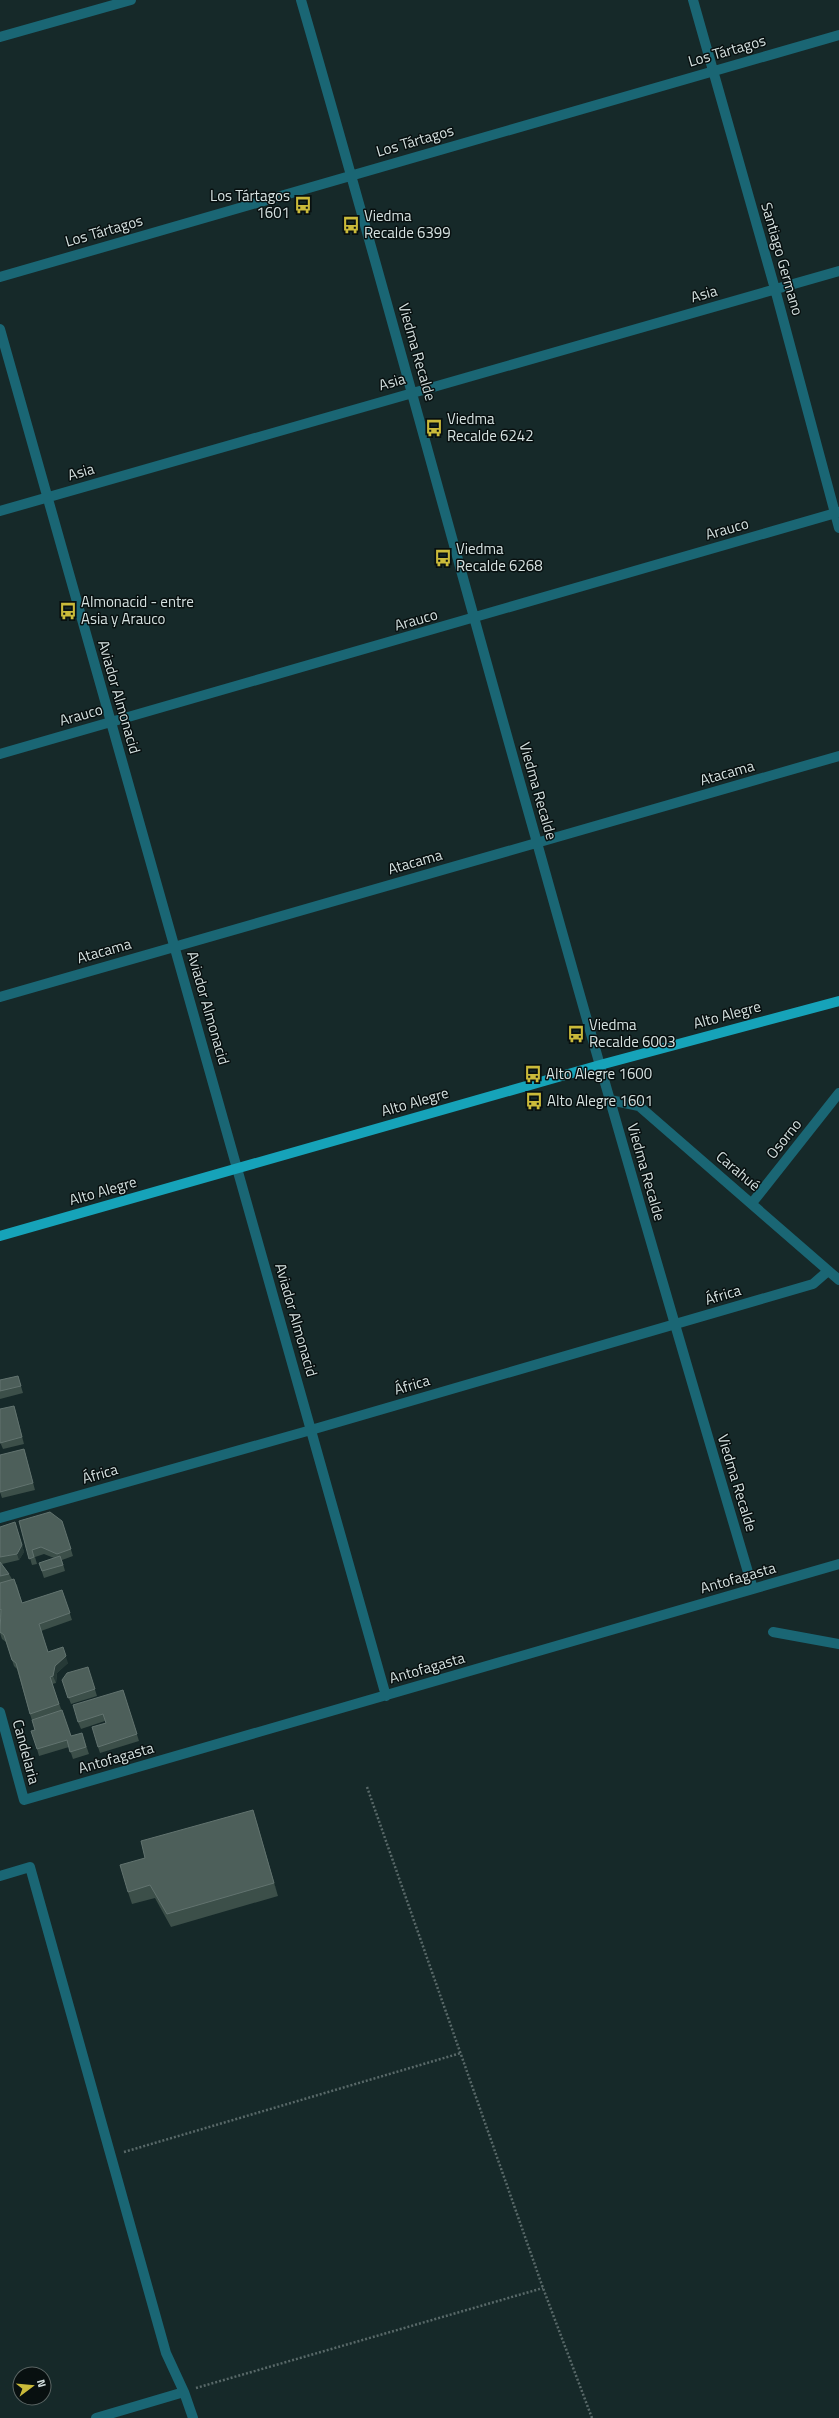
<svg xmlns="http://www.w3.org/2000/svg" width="839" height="2418" font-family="'Titillium Web',sans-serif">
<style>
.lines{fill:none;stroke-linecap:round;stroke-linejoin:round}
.path{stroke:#596969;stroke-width:2.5;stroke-dasharray:2 2;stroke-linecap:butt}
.minor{stroke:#1a6674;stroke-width:10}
.major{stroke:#16a3b9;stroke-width:10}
.wall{fill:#3c4f49}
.shaded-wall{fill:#263936}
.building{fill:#4d5f5a;stroke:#62736f}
.labels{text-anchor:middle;stroke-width:3;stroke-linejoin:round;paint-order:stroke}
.street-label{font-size:15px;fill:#d5e1e0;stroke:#081010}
.poi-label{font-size:15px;fill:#d5e1e0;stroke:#081010;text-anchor:start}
</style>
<rect width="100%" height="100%" fill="#162929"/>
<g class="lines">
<path class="path" d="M367 1787 543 2288 592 2418
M124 2152 461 2053
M196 2388 543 2288"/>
<path class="minor" d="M301 0C382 279 457 560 536 839 606 1090 679 1340 753 1589
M693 0 775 289 839 528
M0 37 131 0
M0 277 839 35
M0 329 386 1696
M0 511 839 271
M0 754 839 512
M0 997 839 756
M610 1100 639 1106 839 1280
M752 1203 839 1093
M0 1518 311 1430 813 1284 828 1271
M773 1632 839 1644
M0 1712 24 1800 839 1564
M0 1876 30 1867 166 2353 184 2392 193 2418
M96 2418 184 2392"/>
<path class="major" d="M0 1236 600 1065 839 1001"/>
</g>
<path class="wall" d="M18 1376 23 1393 0 1399V1380Z
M14 1406 16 1412 24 1444 3 1449 0 1442Z
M24 1449 26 1456 35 1490 2 1498 0 1492V1455Z
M19 1521H62L73 1556 62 1560 65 1571 44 1578 39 1563 54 1558 44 1554 35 1557 37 1564 32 1565Z
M15 1522 24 1552 19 1560 2 1564 9 1574 12 1579 17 1585 22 1603 62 1590 72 1620 41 1631 48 1652 68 1663 57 1673 56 1683 52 1684 71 1736 82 1733 89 1754 73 1759 69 1747 39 1756 37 1749 35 1730 30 1714 17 1669 14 1666 6 1642 2 1639 0 1633 1 1617H0V1527Z
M88 1667 97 1696 71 1704 62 1680Z
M123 1690 139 1741 100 1753 98 1747 106 1723 105 1721 81 1729 78 1722Z
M257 1823 278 1896 171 1927 155 1898 132 1904 128 1892 145 1858Z"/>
<path class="shaded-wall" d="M14 1406 16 1412 24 1444 22 1437Z
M15 1522 24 1552 19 1560 17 1554Z
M63 1647 68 1663 57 1673 56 1683 53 1676 55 1666Z
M253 1810 257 1823 278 1896 274 1883Z"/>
<path class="building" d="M18 1376 21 1386 0 1391V1380Z
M14 1406 22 1437 0 1443V1409Z
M24 1449 33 1483 0 1492V1455Z
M50 1512 62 1521 71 1549 57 1554 41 1547 32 1550 34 1557 29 1559 19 1521Z
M15 1522 22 1545 17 1554 0 1557V1527Z
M60 1556 63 1565 42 1571 39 1563Z
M0 1562 9 1574 0 1576Z
M14 1579 22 1603 62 1590 70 1613 39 1624 48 1652 63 1647 66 1656 55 1666 53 1676 50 1677 59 1704 30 1714 16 1663 12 1660 4 1635 0 1632 1 1609 0 1610V1583Z
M88 1667 95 1689 68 1698 62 1680 67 1673Z
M123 1690 137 1734 98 1747 92 1727 106 1723 103 1714 78 1722 73 1705Z
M62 1710 71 1736 82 1733 86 1747 70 1752 67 1740 37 1749 31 1731 35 1730 32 1720Z
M253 1810 274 1883 167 1914 150 1885 128 1892 120 1865 145 1858 141 1841Z"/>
<defs>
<g id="bus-bare" transform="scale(1.38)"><path d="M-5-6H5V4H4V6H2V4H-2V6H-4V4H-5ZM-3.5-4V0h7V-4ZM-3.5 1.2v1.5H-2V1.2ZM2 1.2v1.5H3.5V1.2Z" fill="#caba3a" stroke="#081010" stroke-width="2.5" paint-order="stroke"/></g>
</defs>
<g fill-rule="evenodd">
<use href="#bus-bare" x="303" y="205"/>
<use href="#bus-bare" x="351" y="225"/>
<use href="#bus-bare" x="434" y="428"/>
<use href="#bus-bare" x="443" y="558"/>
<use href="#bus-bare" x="68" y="611"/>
<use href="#bus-bare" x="576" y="1034"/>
<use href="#bus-bare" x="533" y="1074"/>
<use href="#bus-bare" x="534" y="1101"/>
</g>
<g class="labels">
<g class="street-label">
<text transform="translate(727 51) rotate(-16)" y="5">Los Tártagos</text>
<text transform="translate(415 141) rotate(-16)" y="5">Los Tártagos</text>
<text transform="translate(104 231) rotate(-16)" y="5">Los Tártagos</text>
<text transform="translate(782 259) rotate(74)" y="5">Santiago Germano</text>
<text transform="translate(704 294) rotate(-16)" y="5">Asia</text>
<text transform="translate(417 352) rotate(74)" y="5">Viedma Recalde</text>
<text transform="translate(392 382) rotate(-16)" y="5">Asia</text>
<text transform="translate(81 472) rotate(-16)" y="5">Asia</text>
<text transform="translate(727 529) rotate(-16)" y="5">Arauco</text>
<text transform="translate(416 620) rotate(-16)" y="5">Arauco</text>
<text transform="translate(119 697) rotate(74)" y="5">Aviador Almonacid</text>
<text transform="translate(81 715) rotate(-16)" y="5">Arauco</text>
<text transform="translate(727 773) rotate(-16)" y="5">Atacama</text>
<text transform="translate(538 791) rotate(74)" y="5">Viedma Recalde</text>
<text transform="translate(415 862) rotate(-16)" y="5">Atacama</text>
<text transform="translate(104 951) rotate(-16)" y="5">Atacama</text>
<text transform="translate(208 1008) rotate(74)" y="5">Aviador Almonacid</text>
<text transform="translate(727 1015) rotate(-15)" y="5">Alto Alegre</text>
<text transform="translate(415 1102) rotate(-16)" y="5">Alto Alegre</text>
<text transform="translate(784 1139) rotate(-51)" y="5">Osorno</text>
<text transform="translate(738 1171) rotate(40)" y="5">Carahué</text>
<text transform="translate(646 1172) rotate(74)" y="5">Viedma Recalde</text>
<text transform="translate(103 1191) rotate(-16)" y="5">Alto Alegre</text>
<text transform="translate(723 1295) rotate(-17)" y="5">África</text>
<text transform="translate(296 1320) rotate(74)" y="5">Aviador Almonacid</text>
<text transform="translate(412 1385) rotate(-16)" y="5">África</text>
<text transform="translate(100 1474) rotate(-16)" y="5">África</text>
<text transform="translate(737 1483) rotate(73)" y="5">Viedma Recalde</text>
<text transform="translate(738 1578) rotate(-16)" y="5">Antofagasta</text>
<text transform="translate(427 1668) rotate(-16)" y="5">Antofagasta</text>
<text transform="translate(26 1752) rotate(75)" y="5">Candelaria</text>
<text transform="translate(116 1758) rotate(-16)" y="5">Antofagasta</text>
</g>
<g class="poi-label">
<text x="290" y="201" text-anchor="end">Los Tártagos<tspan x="290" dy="17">1601</tspan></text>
<text x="364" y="221">Viedma<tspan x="364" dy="17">Recalde 6399</tspan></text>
<text x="447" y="424">Viedma<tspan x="447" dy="17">Recalde 6242</tspan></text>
<text x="456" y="554">Viedma<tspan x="456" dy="17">Recalde 6268</tspan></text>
<text x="81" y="607">Almonacid - entre<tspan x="81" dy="17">Asia y Arauco</tspan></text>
<text x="589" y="1030">Viedma<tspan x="589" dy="17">Recalde 6003</tspan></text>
<text x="546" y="1079">Alto Alegre 1600</text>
<text x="547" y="1106">Alto Alegre 1601</text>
</g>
</g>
<g transform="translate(32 2386) rotate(74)"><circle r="19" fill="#081010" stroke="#5a6463"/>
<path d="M0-3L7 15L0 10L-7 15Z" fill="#caba3a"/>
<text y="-6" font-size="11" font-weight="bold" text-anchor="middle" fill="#d5e1e0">N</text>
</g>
</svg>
